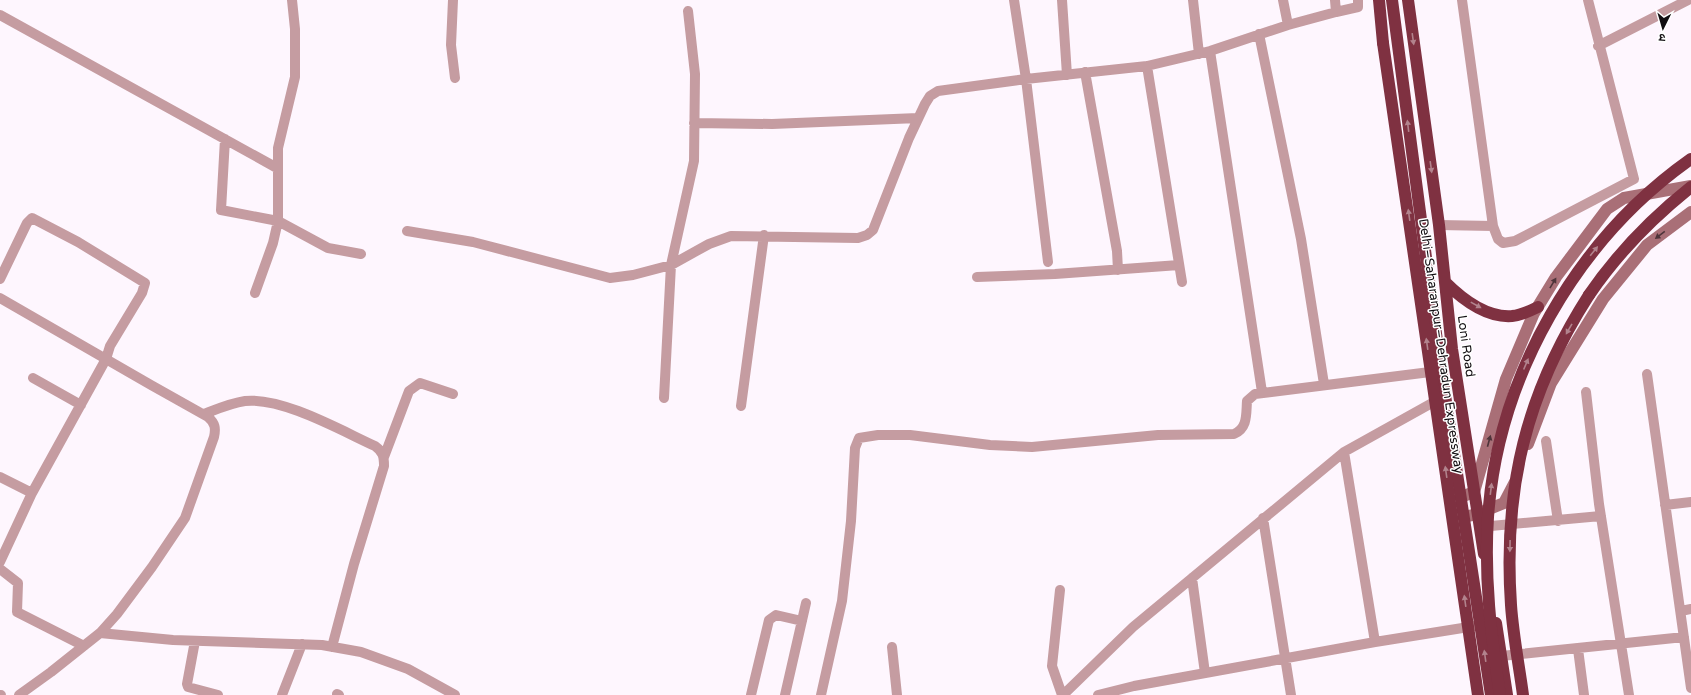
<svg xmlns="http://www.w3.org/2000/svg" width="1691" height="695" font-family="'Varela Round','Noto Sans Devanagari',sans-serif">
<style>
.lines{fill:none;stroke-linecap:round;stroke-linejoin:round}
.street{stroke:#c59ca1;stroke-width:10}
.secondary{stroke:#a96f77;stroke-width:12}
.highway{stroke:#7f3141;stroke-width:12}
.highway-bridge{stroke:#7f3141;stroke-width:12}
.oneway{fill:#b2838d}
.oneway2{fill:#4e343a}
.labels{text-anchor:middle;stroke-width:3;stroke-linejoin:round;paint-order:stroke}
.street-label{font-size:13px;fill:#110d11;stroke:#fff}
</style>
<rect width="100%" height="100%" fill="#fef6fe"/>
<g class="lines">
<path class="street" d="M453 0 451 45 455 78
M1014 0 1026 79 1048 262
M1062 0 1067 75
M1193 0 1199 54
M1283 0 1288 25
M1335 0 1336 12
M1462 0 1493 226 1498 239 1503 243 1515 241 1634 179 1588 0
M0 15 277 168
M1259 34 1301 239 1324 384
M1598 46 1688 0
M1210 51 1262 392
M1147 66 1182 282
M1085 72 1117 251 1118 270
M694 123 772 124 918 118
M225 139 221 210 278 221 328 248 361 254
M1439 225 1493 226
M407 231 473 242 610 278 633 275 671 265 709 244 731 236 858 238 867 235 873 230 909 138 925 104 930 96 938 91 1026 79 1147 66 1210 51 1288 25 1336 12 1358 7V0
M977 277 1055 274 1179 265
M0 279 27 223 32 218 78 242 145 283 142 293 110 346 106 359 32 493 0 562
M255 293 273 243 278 221V148L295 77V29L292 0
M0 298 151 385 208 417C215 423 216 428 214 437L185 518 152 567 117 614 100 633 51 672 19 695
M1647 374 1691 688
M33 378 81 405
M1586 392 1599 504 1629 695
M664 398 671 265 694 161 695 74 688 11
M741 406 764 235
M204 414C217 409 231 403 245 401 282 397 340 430 375 446 383 452 384 456 384 466L354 564 332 647
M1546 441 1558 521
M1344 452 1375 642
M384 457 409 391 420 383 453 394
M0 477 32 493
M1665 505 1691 502
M1263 518 1291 695
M1480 527 1601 516
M0 569 18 583 17 612 84 646
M1192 578 1205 673
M1060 590 1052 666 1062 695
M1681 611 1691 609
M100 633 173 640 322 645 361 652 408 669 455 695
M195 641 187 684 188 687 218 695
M892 647 897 695
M1578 649 1584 695
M1501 656 1684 637
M337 694 339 695
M0 695H1
M282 695 302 644
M751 695 769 620 776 615 802 621
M785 695 806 603
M821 695 842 601 851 521 855 448 859 438 878 435H910L990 445 1032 447 1158 435 1234 434C1248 428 1246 414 1247 401L1255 394 1438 371
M1063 695 1133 627 1344 452 1441 398
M1098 695 1134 686 1375 642 1475 626"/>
<path class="secondary" d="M1528 444 1551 383 1603 299 1647 245 1691 212
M1461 497 1474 492 1506 379 1534 313 1556 277 1607 209 1624 198 1691 186
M1464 517 1477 514 1504 503 1515 482"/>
<path class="highway" d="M1379 0 1383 43
M1392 0 1439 356 1491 695
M1408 0 1439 225 1452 349 1484 554
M1445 282C1462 299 1486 318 1512 316 1521 315 1530 311 1538 307
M1589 295C1617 254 1652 218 1691 187
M1496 623 1507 695"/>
<path class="highway-bridge" d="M1383 43 1478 695
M1500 695C1491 636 1484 577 1488 517 1498 376 1576 240 1691 159
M1523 695C1519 665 1513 635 1511 605 1503 489 1526 393 1589 295"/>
</g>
<defs><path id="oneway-solid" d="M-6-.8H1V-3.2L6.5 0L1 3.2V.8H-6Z"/></defs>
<g class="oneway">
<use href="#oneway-solid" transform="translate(1413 39) rotate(82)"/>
<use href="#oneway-solid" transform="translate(1408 126) rotate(-97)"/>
<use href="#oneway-solid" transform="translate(1431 167) rotate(82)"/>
<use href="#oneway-solid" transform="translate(1409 215) rotate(-98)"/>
<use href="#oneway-solid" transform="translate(1594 251) rotate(-51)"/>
<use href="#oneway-solid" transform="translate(1476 305) rotate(29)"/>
<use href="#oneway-solid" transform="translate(1569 329) rotate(120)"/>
<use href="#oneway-solid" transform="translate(1427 344) rotate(-98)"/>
<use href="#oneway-solid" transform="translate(1526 364) rotate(-67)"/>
<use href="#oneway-solid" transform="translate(1446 472) rotate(-98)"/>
<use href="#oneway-solid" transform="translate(1491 489) rotate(-83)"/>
<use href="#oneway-solid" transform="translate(1510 546) rotate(91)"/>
<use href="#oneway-solid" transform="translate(1465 601) rotate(-98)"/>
<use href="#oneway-solid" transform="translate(1485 656) rotate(-98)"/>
</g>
<g class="oneway2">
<use href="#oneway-solid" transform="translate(1660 235) rotate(143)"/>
<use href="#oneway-solid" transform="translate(1553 283) rotate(-59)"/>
<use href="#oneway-solid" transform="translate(1489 441) rotate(-75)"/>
</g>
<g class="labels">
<g class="street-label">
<text transform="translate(1442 346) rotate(82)" y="5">Delhi–Saharanpur–Dehradun Expressway</text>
<text transform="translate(1467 346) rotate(82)" y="5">Loni Road</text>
</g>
</g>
<g transform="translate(1663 28) rotate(185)" stroke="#ffffff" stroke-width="3" paint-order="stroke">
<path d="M0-3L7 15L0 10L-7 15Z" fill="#110d11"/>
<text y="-6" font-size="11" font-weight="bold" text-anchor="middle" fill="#110d11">उ</text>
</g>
</svg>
